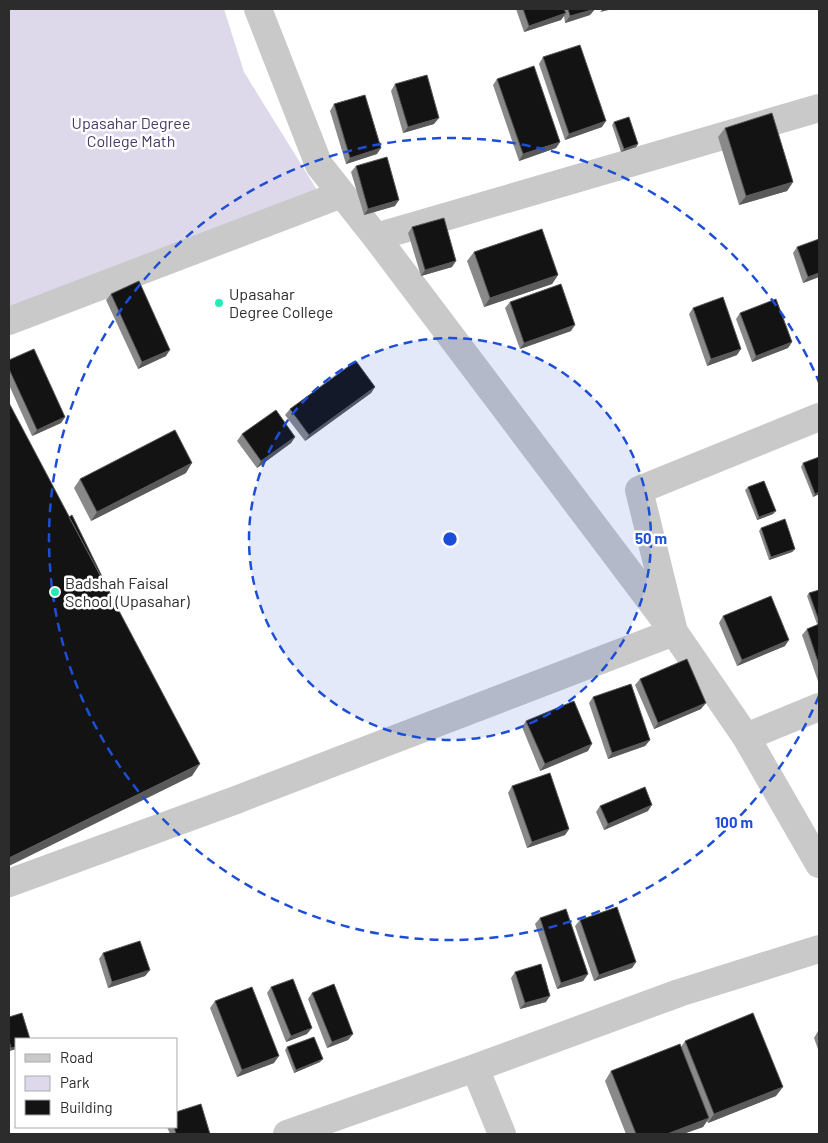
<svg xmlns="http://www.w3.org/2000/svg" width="828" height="1143" font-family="Barlow,sans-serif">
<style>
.green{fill:#ddd8ea}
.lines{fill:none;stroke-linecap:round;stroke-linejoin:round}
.minor{stroke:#c9c9c9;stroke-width:28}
.wall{fill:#898989}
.shaded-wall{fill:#5a5a5a}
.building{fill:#131313;stroke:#5a5a5a}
.ring{fill:none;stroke:#1d4ed8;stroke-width:2.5;stroke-dasharray:9 6}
.poi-dot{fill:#25ebb6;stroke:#fff;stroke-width:2}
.labels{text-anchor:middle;stroke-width:5;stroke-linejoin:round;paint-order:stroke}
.park-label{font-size:16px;fill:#483868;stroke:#fff}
.poi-label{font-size:16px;fill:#2c2c2c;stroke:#fff;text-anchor:start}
.centre{fill:#1d4ed8;stroke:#fff;stroke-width:2.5}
.ring-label{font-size:15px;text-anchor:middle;font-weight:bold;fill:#1d4ed8;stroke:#fff;stroke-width:5;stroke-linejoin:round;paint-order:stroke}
</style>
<rect width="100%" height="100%" fill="#fff"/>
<path class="green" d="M9 9H224L244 72 317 190 9 312Z"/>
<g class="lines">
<path class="minor" d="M258 9 319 165 376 237 674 632 746 737 819 864
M376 237 819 108
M9 321 342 194
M746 737 819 707
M9 883 236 800 674 632 639 490 819 417
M475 1068 502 1134
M287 1134 475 1068 679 993 819 949"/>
</g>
<path class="wall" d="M516 9H595L590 15 565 23 564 16 561 20 524 32Z
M543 57 602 127 565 140 539 64Z
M497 79 560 142 556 148 519 161 493 85Z
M395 84 434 124 403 133 391 91Z
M334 104 377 154 346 164 330 111Z
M614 122 638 144 636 147 621 152 612 125Z
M725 128 793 182 787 191 739 205 718 137Z
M356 166 395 206 364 215 351 172Z
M412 227 452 267 421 276 408 233Z
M797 247 819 277 803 283 793 253Z
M474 252 558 275 552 284 484 307 467 261Z
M111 294 166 356 138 369 106 300Z
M510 302 571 331 520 349 505 308Z
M693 308 737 355 707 366 689 314Z
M740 313 792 342 788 348 752 362 736 319Z
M9 360 65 417 61 423 32 436 9 385Z
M375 387 371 393 305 441 285 415 290 409Z
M242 434 295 437 291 443 257 468 237 441Z
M803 463 819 494 813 497 801 467Z
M186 473 91 521 74 488 80 479Z
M748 487 773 514 757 520 745 490Z
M761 528 795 549 792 552 769 560 759 531Z
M819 590V623L817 624 807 596 809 593Z
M723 616 785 646 737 666 719 623Z
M819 624V684L802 635 807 629Z
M640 679 701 709 654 729 635 685Z
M593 697 650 740 645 746 608 759 589 703Z
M526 721 588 751 540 771 522 727Z
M512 786 569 829 565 835 527 848 508 793Z
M600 806 648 811 604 830 596 812Z
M540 918 588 974 583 981 557 989 535 924Z
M580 920 636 962 632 968 594 981 575 926Z
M103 953 150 970 145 976 108 988 99 959Z
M515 972 546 1002 520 1009 511 978Z
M271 987 307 1034 286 1042 267 993Z
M312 993 353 1034 348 1040 327 1048 308 999Z
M215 1001 274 1063 237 1077 210 1008Z
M9 1017 16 1039V1049L9 1051Z
M818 1031H819V1052L814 1038Z
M685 1041 776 1096 708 1123 707 1121 703 1127 683 1134H626L605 1081 611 1071 681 1047Z
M287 1047 320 1062 294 1073 285 1050Z
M167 1127H176L210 1134H170Z"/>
<path class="shaded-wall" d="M595 9 590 15 565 23 570 16Z
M603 9H613L600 12Z
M566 13 561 20 524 32 529 26Z
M439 118 434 124 403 133 408 127Z
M606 121 602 127 565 140 569 134Z
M560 142 556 148 519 161 523 154Z
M638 144 636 147 621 152 624 149Z
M381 148 377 154 346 164 350 158Z
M793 182 787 191 739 205 746 196Z
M399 200 395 206 364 215 368 209Z
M456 261 452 267 421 276 425 270Z
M819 273V277L803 283 808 277Z
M558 275 552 284 484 307 490 298Z
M575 325 571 331 520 349 524 343Z
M792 342 788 348 752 362 756 356Z
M741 349 737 355 707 366 711 359Z
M170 350 166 356 138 369 142 362Z
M375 387 371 393 305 441 309 435Z
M65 417 61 423 32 436 37 430Z
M295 437 291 443 257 468 261 461Z
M192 463 186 473 91 521 97 512Z
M819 492V494L813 497 815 494Z
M776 511 773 514 757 520 759 517Z
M795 549 792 552 769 560 771 557Z
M789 640 785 646 737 666 742 660Z
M706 703 701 709 654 729 658 723Z
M650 740 645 746 608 759 612 753Z
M592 744 588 751 540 771 545 764Z
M200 764 192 776 9 866V858Z
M652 805 648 811 604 830 608 824Z
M569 829 565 835 527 848 532 842Z
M636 962 632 968 594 981 599 975Z
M150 970 145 976 108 988 112 982Z
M588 974 583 981 557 989 561 983Z
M550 996 546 1002 520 1009 525 1003Z
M312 1028 307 1034 286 1042 291 1036Z
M353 1034 348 1040 327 1048 332 1042Z
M16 1047V1049L9 1051 11 1048Z
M279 1056 274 1063 237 1077 242 1070Z
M323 1059 320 1062 294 1073 296 1070Z
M783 1087 776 1096 708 1123 714 1114Z
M709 1118 703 1127 683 1134H667Z"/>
<path class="building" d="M523 9H564L566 13 529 26Z
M568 9H595L570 16Z
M580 45 606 121 569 134 543 57Z
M534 66 560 142 523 154 497 79Z
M427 75 439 118 408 127 395 84Z
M365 95 381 148 350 158 334 104Z
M772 113 793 182 746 196 725 128Z
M629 117 638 144 624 149 614 122Z
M387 157 399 200 368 209 356 166Z
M444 218 456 261 425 270 412 227Z
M542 229 558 275 490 298 474 252Z
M819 239V273L808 277 797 247Z
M139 281 170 350 142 362 111 294Z
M561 284 575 325 524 343 510 302Z
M723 297 741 349 711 359 693 308Z
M776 299 792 342 756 356 740 313Z
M34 349 65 417 37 430 9 369V360Z
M356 361 375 387 309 435 290 409Z
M9 403 200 764 9 858Z
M276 410 295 437 261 461 242 434Z
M175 430 192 463 97 512 80 479Z
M819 457V492L815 494 803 463Z
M764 481 776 511 759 517 748 487Z
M72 515 113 599 69 517Z
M785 519 795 549 771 557 761 528Z
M819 590V621L809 593Z
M771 596 789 640 742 660 723 616Z
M819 624V665L807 629Z
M687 659 706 703 658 723 640 679Z
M631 684 650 740 612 753 593 697Z
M574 701 592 744 545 764 526 721Z
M550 773 569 829 532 842 512 786Z
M645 787 652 805 608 824 600 806Z
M617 907 636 962 599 975 580 920Z
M566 909 588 974 561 983 540 918Z
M140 941 150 970 112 982 103 953Z
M541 964 550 996 525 1003 515 972Z
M293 979 312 1028 291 1036 271 987Z
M334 984 353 1034 332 1042 312 993Z
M252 987 279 1056 242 1070 215 1001Z
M22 1013 30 1039H16V1047L11 1048 9 1040V1017Z
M753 1013 783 1087 714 1114 685 1041Z
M314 1037 323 1059 296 1070 287 1047Z
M680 1044 709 1118 667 1134H636L611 1071Z
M201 1104 210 1134H176L174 1127H176V1112Z"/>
<circle cx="450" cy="539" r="201" fill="#1d4ed8" fill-opacity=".12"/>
<g class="ring">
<circle cx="450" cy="539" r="201"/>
<path d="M819 696A401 401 0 1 1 819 382"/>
</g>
<g class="poi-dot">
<circle cx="219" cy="303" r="5"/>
<circle cx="55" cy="592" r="5"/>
</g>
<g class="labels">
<g class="park-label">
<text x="131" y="129">Upasahar Degree<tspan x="131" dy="18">College Math</tspan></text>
</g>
<g class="poi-label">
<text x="229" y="300">Upasahar<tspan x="229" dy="18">Degree College</tspan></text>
<text x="65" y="589">Badshah Faisal<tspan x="65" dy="18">School (Upasahar)</tspan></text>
</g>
</g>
<circle cx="450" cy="539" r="8" class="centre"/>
<g class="ring-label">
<text x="651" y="544">50 m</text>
<text x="734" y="828">100 m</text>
</g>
<rect width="828" height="1143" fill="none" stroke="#2c2c2c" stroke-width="20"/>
<rect x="15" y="1038" width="162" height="90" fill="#ffffff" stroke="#ababab"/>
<rect x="25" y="1054" width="25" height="8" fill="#c9c9c9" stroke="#ababab"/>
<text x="60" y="1063" font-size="15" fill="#2c2c2c">Road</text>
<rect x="25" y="1076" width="25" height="15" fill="#ddd8ea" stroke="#ababab"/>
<text x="60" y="1088" font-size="15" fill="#2c2c2c">Park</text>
<rect x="25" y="1100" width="25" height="15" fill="#131313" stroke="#ababab"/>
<text x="60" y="1113" font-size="15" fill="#2c2c2c">Building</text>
</svg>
